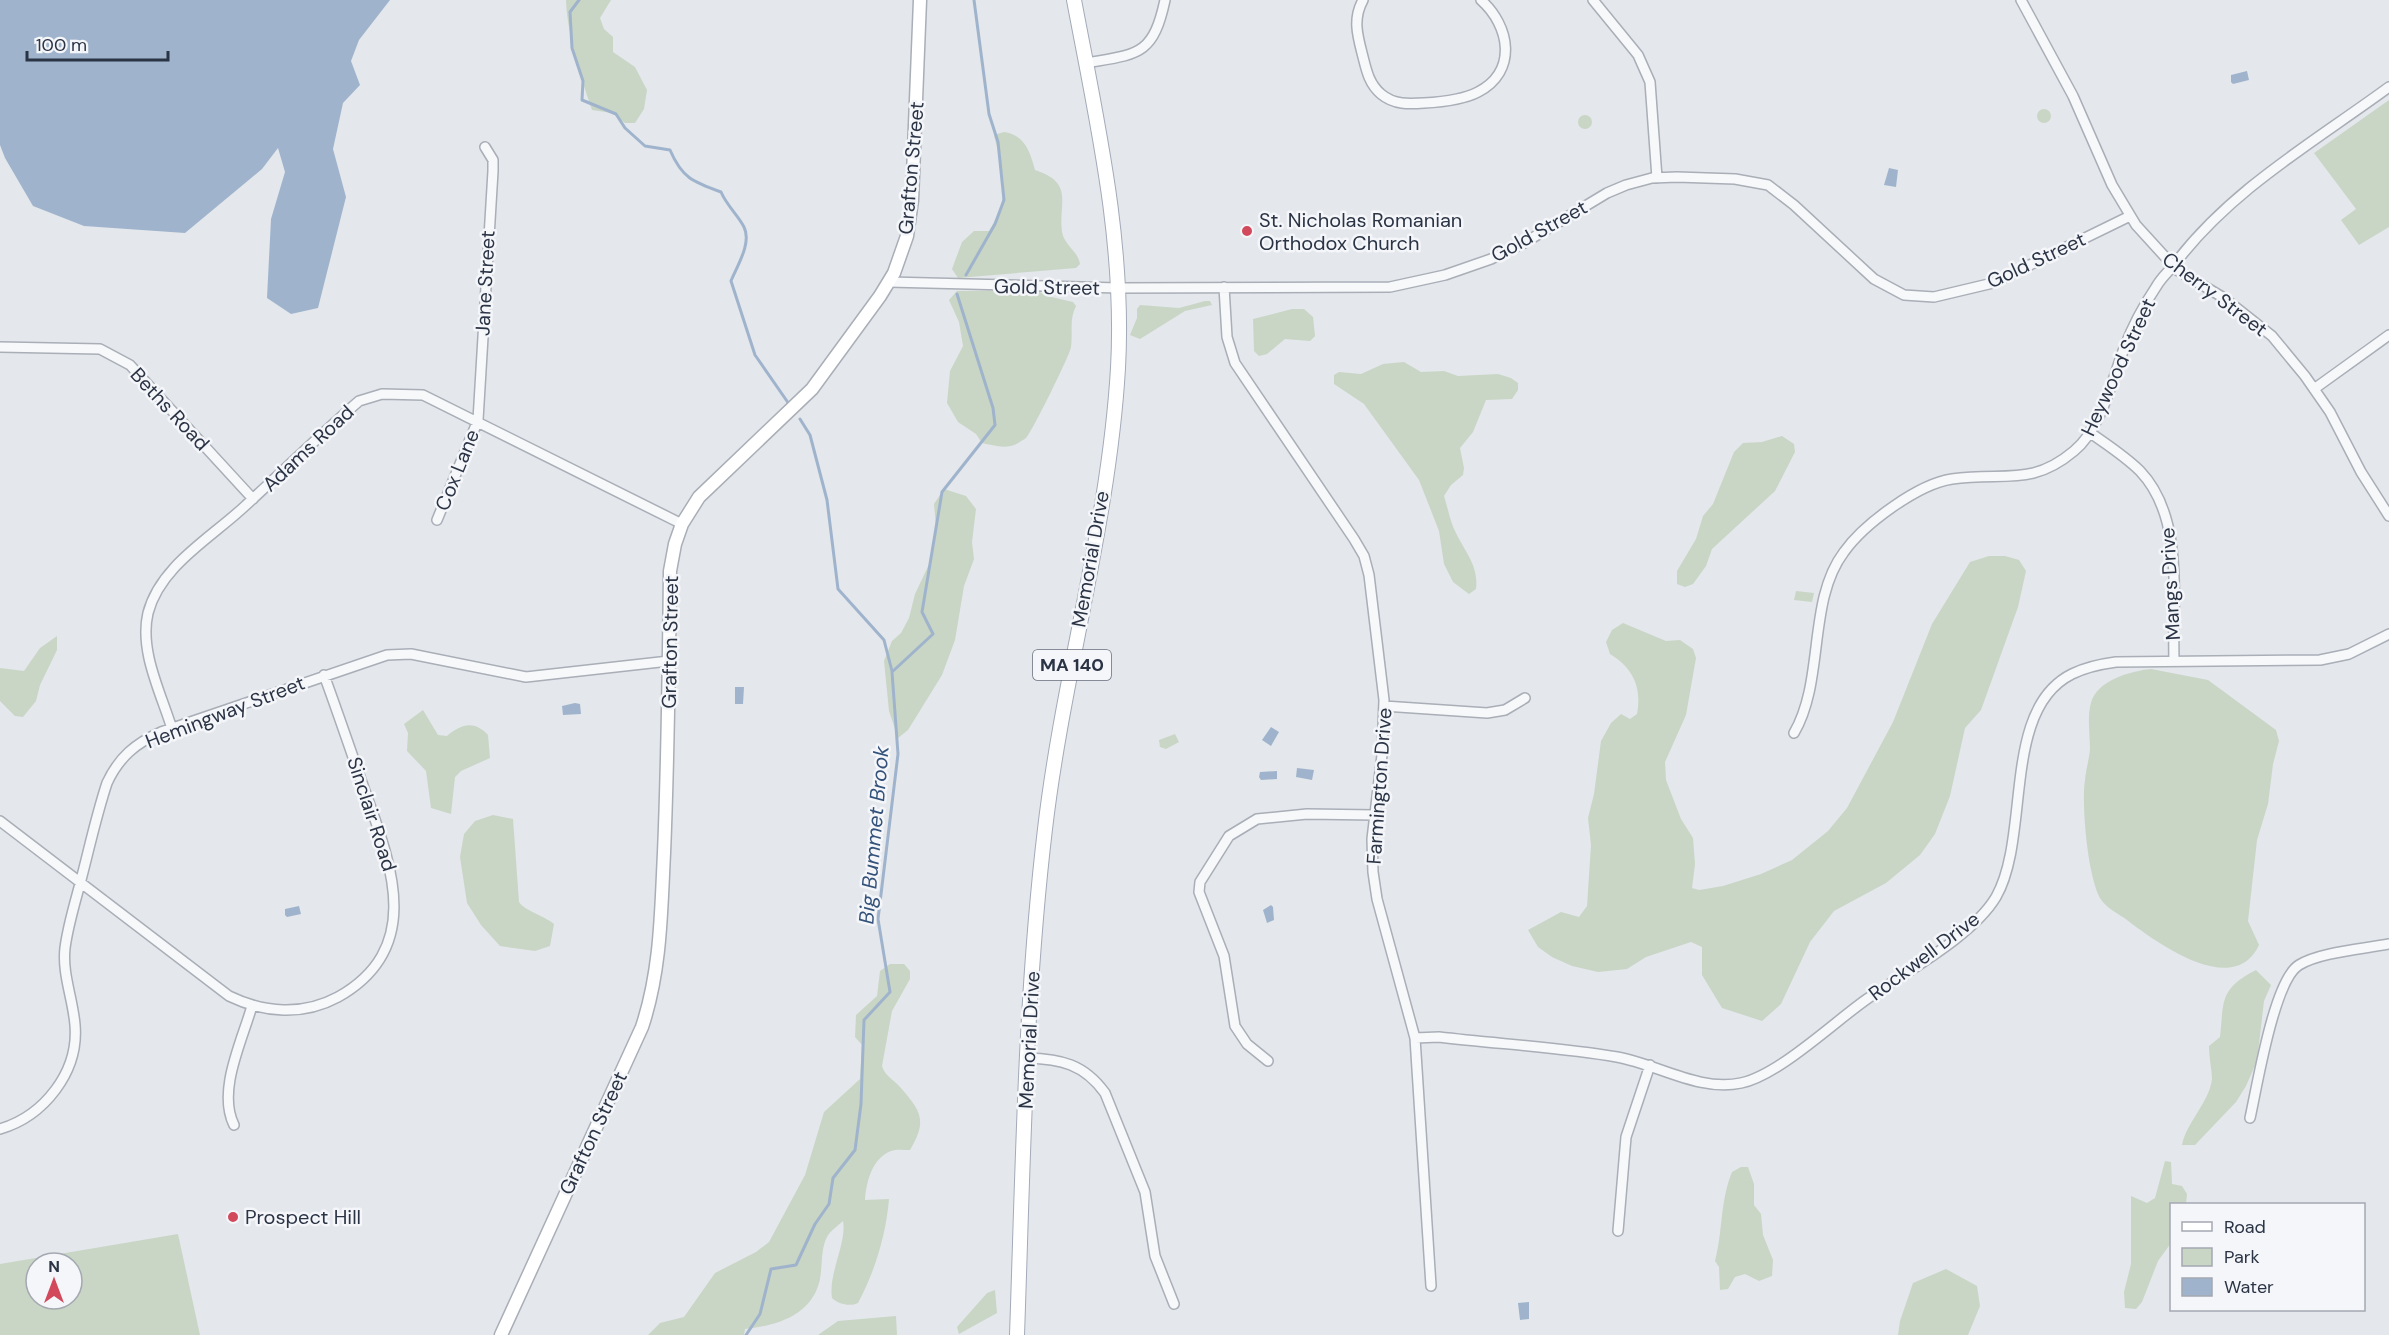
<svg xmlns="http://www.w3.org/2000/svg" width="2389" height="1335" font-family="'DM Sans',sans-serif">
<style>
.green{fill:#c9d6c5;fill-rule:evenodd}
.water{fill:#9fb4cc}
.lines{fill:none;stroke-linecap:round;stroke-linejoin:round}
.stream{stroke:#9fb4cc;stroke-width:3}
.street-casing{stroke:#a9aeb7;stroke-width:12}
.secondary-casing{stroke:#a9aeb7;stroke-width:15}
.primary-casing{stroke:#a3abb8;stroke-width:16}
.street{stroke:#f7f8fa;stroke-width:9}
.secondary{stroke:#fff;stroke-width:12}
.primary{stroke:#fff;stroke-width:14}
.poi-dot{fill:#d1495b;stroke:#f4f6f9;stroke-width:2}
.labels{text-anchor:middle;stroke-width:5;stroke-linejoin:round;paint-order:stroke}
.shield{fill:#f4f6f9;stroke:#676e7b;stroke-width:1.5}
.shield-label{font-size:18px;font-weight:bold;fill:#2b3445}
.street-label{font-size:20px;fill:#2b3445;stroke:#f4f6f9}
.poi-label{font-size:20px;fill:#2b3445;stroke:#f4f6f9;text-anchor:start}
.water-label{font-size:21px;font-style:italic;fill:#34527a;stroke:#f4f6f9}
</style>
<rect width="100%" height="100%" fill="#e4e7ec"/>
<path class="green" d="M566 0H611L600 18 604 29 613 37V52L635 67 647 90 644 109 635 123H625L612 113 592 110C581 78 567 34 566 0Z
M2389 100V227L2359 245 2341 220 2356 209 2314 153Z
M2037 116a7 7 0 1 1 14 0a7 7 0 1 1-14 0Z
M1578 122a7 7 0 1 1 14 0a7 7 0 1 1-14 0Z
M1004 132C1025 135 1030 152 1035 170 1075 183 1058 203 1062 232 1064 245 1078 251 1080 264L1076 268 958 278 952 269 962 242 974 231H989C1012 195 1003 173 994 135Z
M1036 290 1047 296 1073 302 1076 306C1069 320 1073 332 1071 347 1070 355 1031 434 1026 438 1023 440 1017 444 1014 445 1004 449 992 445 982 443L976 434 958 422 947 403 950 371 963 346 959 322 949 300 957 291Z
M1205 301H1210L1212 305 1185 311 1140 339 1130 335 1137 318V309L1140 305 1179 308Z
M1292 309H1304L1313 317 1315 336 1310 341 1285 339 1267 354 1259 356 1254 351 1253 319Z
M1404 362 1421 372 1444 371 1458 376 1498 374 1511 378 1518 383V390L1512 399 1486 400 1473 432 1460 448 1464 468 1463 475 1451 485 1444 496C1448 508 1450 522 1456 533 1465 552 1479 566 1476 589L1469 594 1453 582 1444 564 1439 531 1419 480 1364 404 1334 384V375L1339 372 1361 374 1383 364Z
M1782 436 1794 444 1795 452 1775 491 1712 549 1706 566 1693 584 1685 587 1677 584V571L1696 539 1703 516 1713 504 1734 452 1743 443 1762 442Z
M944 489 966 496 976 509 972 542 974 559 964 586 955 640 942 675 908 730 898 738 889 711 884 661 892 641 901 633 909 618 915 594 932 558 936 527 934 504Z
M1989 556H2005L2019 560 2026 571 2018 607 1981 710 1965 728 1950 796 1935 834 1920 855 1886 883 1834 911 1810 942 1781 1004 1762 1021 1722 1008 1702 975V947L1691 942 1646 957 1627 969 1598 972 1572 966 1552 957 1538 947 1528 930 1561 912 1579 917 1587 906 1591 845 1588 818 1594 794 1601 741 1611 723 1621 714 1630 719 1637 714C1642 687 1633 668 1610 654L1606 642 1612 630 1623 623 1666 641 1680 640 1693 649 1696 658 1686 715 1665 762 1666 780 1681 819 1693 838 1695 864 1692 888 1699 890 1723 886 1761 874 1792 860 1828 831 1847 808 1893 722 1932 624 1970 562Z
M1796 591 1814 593 1812 602 1794 600Z
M57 636V650L40 685 36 701 23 717 15 716 0 701V668L24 671 40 648Z
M2151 669 2208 680 2276 730 2279 741 2273 764 2268 804 2257 840 2248 921 2259 945C2234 999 2157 943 2127 920 2119 914 2108 909 2102 901 2088 883 2081 803 2085 780 2086 769 2089 760 2090 749 2090 735 2087 716 2091 703 2097 680 2131 671 2151 669Z
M423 710 438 735 447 736C461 724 474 720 488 735L490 758 461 771 455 777 451 814 431 808 426 771 407 751 408 733 404 724Z
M1175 734 1179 742 1166 749 1160 747 1159 740Z
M493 815 513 819 519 902C525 911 543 915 554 924L550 946 535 951 500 946 481 925 467 903 460 857 464 834 475 821Z
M890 964H904L910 971V979L892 1011 882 1066C885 1076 893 1079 900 1087 922 1112 927 1121 910 1150 904 1150 896 1149 891 1151 872 1158 866 1183 865 1200L889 1199C886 1235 875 1271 858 1303 850 1307 838 1304 832 1298 828 1274 847 1243 843 1221 839 1225 830 1231 827 1237 820 1250 823 1269 819 1283 810 1316 775 1326 745 1329L744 1335H648L660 1323 684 1317 715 1273 756 1252 769 1242 805 1175 824 1112 860 1079 862 1045 855 1037 856 1015 877 996 880 971Z
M2256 970 2271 985 2264 1001 2257 1061 2246 1086 2236 1102 2195 1145H2182C2187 1121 2209 1103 2212 1079 2212 1071 2209 1057 2209 1046L2220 1037C2224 1001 2219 989 2256 970Z
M2165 1161 2171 1162 2172 1184 2182 1186 2187 1194 2186 1204H2172L2171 1243 2158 1261 2142 1302 2136 1309 2125 1308 2124 1292 2131 1264V1196L2147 1203 2155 1198Z
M1741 1167H1748L1754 1184V1205L1761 1214 1763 1235 1773 1260 1772 1276 1759 1281 1745 1274 1735 1277 1728 1289 1720 1290 1719 1267 1715 1261C1723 1231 1720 1201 1732 1172Z
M178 1234 200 1335H0V1264ZM36 1263H72V1299H36Z
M1946 1269 1977 1286 1980 1306 1968 1335H1898L1900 1321 1913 1283Z
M995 1290 997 1313 959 1334 957 1327 987 1293Z
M896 1316 897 1335H818L838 1321Z"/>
<path class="water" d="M0 0H390L359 40 351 61 360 85 343 103 333 149 346 197 318 308 291 314 267 298 271 219 285 172 278 148 262 169 185 233 84 226 33 206 5 158 0 145Z
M2247 71 2249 80 2233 84 2231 82V75Z
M1889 168 1898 170 1896 187 1884 185Z
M735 687H744L743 704H735Z
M575 703 580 704 581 714 563 715 562 706Z
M1271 727 1279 732 1271 746 1262 740Z
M1297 768 1314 770 1312 780 1296 777Z
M1277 771V779L1261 780 1259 777 1260 772Z
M1271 905 1273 907 1274 920 1267 923 1263 910Z
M299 906 301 914 287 917 285 915V909Z
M1529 1302V1319L1520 1320 1518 1303Z"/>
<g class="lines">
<path class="stream" d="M579 0 570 12 572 48 583 81 582 100 616 114 625 128 645 146 670 150C682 178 693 182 721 192 727 206 738 215 744 227 752 243 737 266 731 281L755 355 789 404
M966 275 995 224 1004 200 998 142 989 114 974 0
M800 419 810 435 827 500 838 589 884 640 892 671
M746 1335 760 1314 771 1269 796 1265 815 1224 829 1204 833 1178 855 1150 861 1104 864 1020 890 992 878 919 898 754 892 672 933 634 922 612 942 492 995 425 993 408 957 294"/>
<g class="street-casing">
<path id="street" d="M1363 0C1353 18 1357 34 1362 53 1366 68 1368 83 1381 94 1394 105 1409 104 1424 103 1442 102 1463 100 1478 92 1518 71 1510 26 1481 0
M1593 0 1638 55 1650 82 1657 178
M2021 0 2073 96 2112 185 2136 225 2177 270 2224 298 2272 336 2305 376 2330 412 2361 472 2389 516
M1086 63C1138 54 1153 56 1165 0
M889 282 1119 288 1390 287 1445 275 1491 259 1524 243 1607 193 1626 185 1652 178 1677 177 1735 179 1768 185 1794 205 1874 279 1904 295 1934 297 1993 283 2130 216
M1224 287 1227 337 1235 363 1354 539 1364 556 1369 575 1384 700 1382 755 1372 839 1373 872 1377 899 1415 1038 1431 1286
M0 347 100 349 130 365 253 499
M2314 389 2389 335
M2089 432C2106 444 2125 456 2140 471 2185 518 2172 600 2174 660
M437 520 478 420 493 171V160L485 147
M1384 706 1487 713 1505 710 1525 698
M172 729C161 693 139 651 148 613 160 566 211 538 245 506 283 471 320 435 359 401L382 394 423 395 682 524
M1794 733C1825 680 1807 601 1844 552 1864 524 1918 484 1952 479 2002 471 2030 488 2074 451 2102 428 2112 379 2125 346 2133 325 2144 305 2156 287 2161 278 2168 272 2174 265 2230 190 2314 142 2389 87
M0 821 229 996C264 1013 303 1016 338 997 425 948 391 864 365 791 351 752 338 713 324 675
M1415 1038 1439 1037C1498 1044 1558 1047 1617 1057 1657 1064 1699 1092 1741 1083 1779 1075 1834 1022 1867 999 1905 972 1972 937 1996 897 2031 836 2001 709 2072 674 2086 667 2101 664 2116 662L2320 660 2349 654 2389 634
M1027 1058C1061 1059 1084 1064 1105 1093L1145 1192 1155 1256 1174 1304
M1268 1061 1247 1044 1235 1026 1224 956 1199 892 1200 882 1229 836 1257 819 1307 814 1375 815
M2250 1118C2257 1087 2274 980 2299 965 2320 952 2364 949 2389 944
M234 1125C217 1091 242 1041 252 1006
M0 1129C44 1116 79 1072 75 1025 73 999 62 974 65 948 68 924 76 900 82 876 90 845 97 813 107 783 119 757 136 743 161 732L387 655 411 654 526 677 669 661
M1618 1231 1626 1137 1650 1065"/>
</g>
<g class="secondary-casing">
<path id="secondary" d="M501 1335 642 1027C661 970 661 912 664 853 668 759 669 665 670 571L675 544 682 524 699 497 812 389 880 296 894 273 907 236 912 200 920 0"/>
</g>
<g class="primary-casing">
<path id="primary" d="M1017 1335C1023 1166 1025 997 1045 829 1063 675 1109 523 1118 368 1125 243 1097 122 1074 0"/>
</g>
<use href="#street" class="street"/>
<use href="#secondary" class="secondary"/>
<use href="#primary" class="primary"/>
</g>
<g class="poi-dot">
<circle cx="1247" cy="231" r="6"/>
<circle cx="233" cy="1217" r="6"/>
</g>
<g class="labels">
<rect class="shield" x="1033" y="650" width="78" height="30" rx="4.5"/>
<g class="shield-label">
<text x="1072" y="671">MA 140</text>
</g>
<g class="street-label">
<text transform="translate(911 168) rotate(-85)" y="7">Grafton Street</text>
<text transform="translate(1539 231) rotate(-29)" y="7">Gold Street</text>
<text transform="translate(2036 260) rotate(-25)" y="7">Gold Street</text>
<text transform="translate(485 283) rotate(-87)" y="7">Jane Street</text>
<text transform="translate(1047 287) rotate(1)" y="7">Gold Street</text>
<text transform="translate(2215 294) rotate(37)" y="7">Cherry Street</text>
<text transform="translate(2118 367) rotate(-65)" y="7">Heywood Street</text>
<text transform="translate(170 409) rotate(47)" y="7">Beths Road</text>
<text transform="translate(308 448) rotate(-43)" y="7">Adams Road</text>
<text transform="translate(457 470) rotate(-68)" y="7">Cox Lane</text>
<text transform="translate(1090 559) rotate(-80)" y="7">Memorial Drive</text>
<text transform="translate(2170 584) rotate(-93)" y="7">Mangs Drive</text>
<text transform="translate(670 642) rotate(-89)" y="7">Grafton Street</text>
<text transform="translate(225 712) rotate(-21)" y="7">Hemingway Street</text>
<text transform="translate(1379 786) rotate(-86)" y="7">Farmington Drive</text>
<text transform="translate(372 814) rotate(72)" y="7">Sinclair Road</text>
<text transform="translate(1924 956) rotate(-37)" y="7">Rockwell Drive</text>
<text transform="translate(1029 1040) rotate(-87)" y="7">Memorial Drive</text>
<text transform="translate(593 1133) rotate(-65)" y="7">Grafton Street</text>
</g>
<g class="poi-label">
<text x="1259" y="227">St. Nicholas Romanian<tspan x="1259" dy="23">Orthodox Church</tspan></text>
<text x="245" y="1224">Prospect Hill</text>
</g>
<g class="water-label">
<text transform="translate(874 835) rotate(-85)" y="7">Big Bummet Brook</text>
</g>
</g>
<rect x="2170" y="1203" width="195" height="108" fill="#f4f6f9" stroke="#a4a8b1" stroke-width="1.5"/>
<rect x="2182" y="1222" width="30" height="9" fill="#ffffff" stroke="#a4a8b1" stroke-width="1.5"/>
<text x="2224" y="1233" font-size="18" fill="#2b3445">Road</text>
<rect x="2182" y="1248" width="30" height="18" fill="#c9d6c5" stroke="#a4a8b1" stroke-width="1.5"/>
<text x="2224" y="1263" font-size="18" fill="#2b3445">Park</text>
<rect x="2182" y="1278" width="30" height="18" fill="#9fb4cc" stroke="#a4a8b1" stroke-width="1.5"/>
<text x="2224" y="1293" font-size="18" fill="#2b3445">Water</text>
<g transform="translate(54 1281)"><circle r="28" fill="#f4f6f9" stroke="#a4a8b1" stroke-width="1.5"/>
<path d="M0-4.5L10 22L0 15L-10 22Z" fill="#d1495b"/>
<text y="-9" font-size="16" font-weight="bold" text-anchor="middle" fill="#2b3445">N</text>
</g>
<path d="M27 51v9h141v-9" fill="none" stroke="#2b3445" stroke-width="3"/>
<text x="36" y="51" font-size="18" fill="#2b3445" stroke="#f4f6f9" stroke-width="4.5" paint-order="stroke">100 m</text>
</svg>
